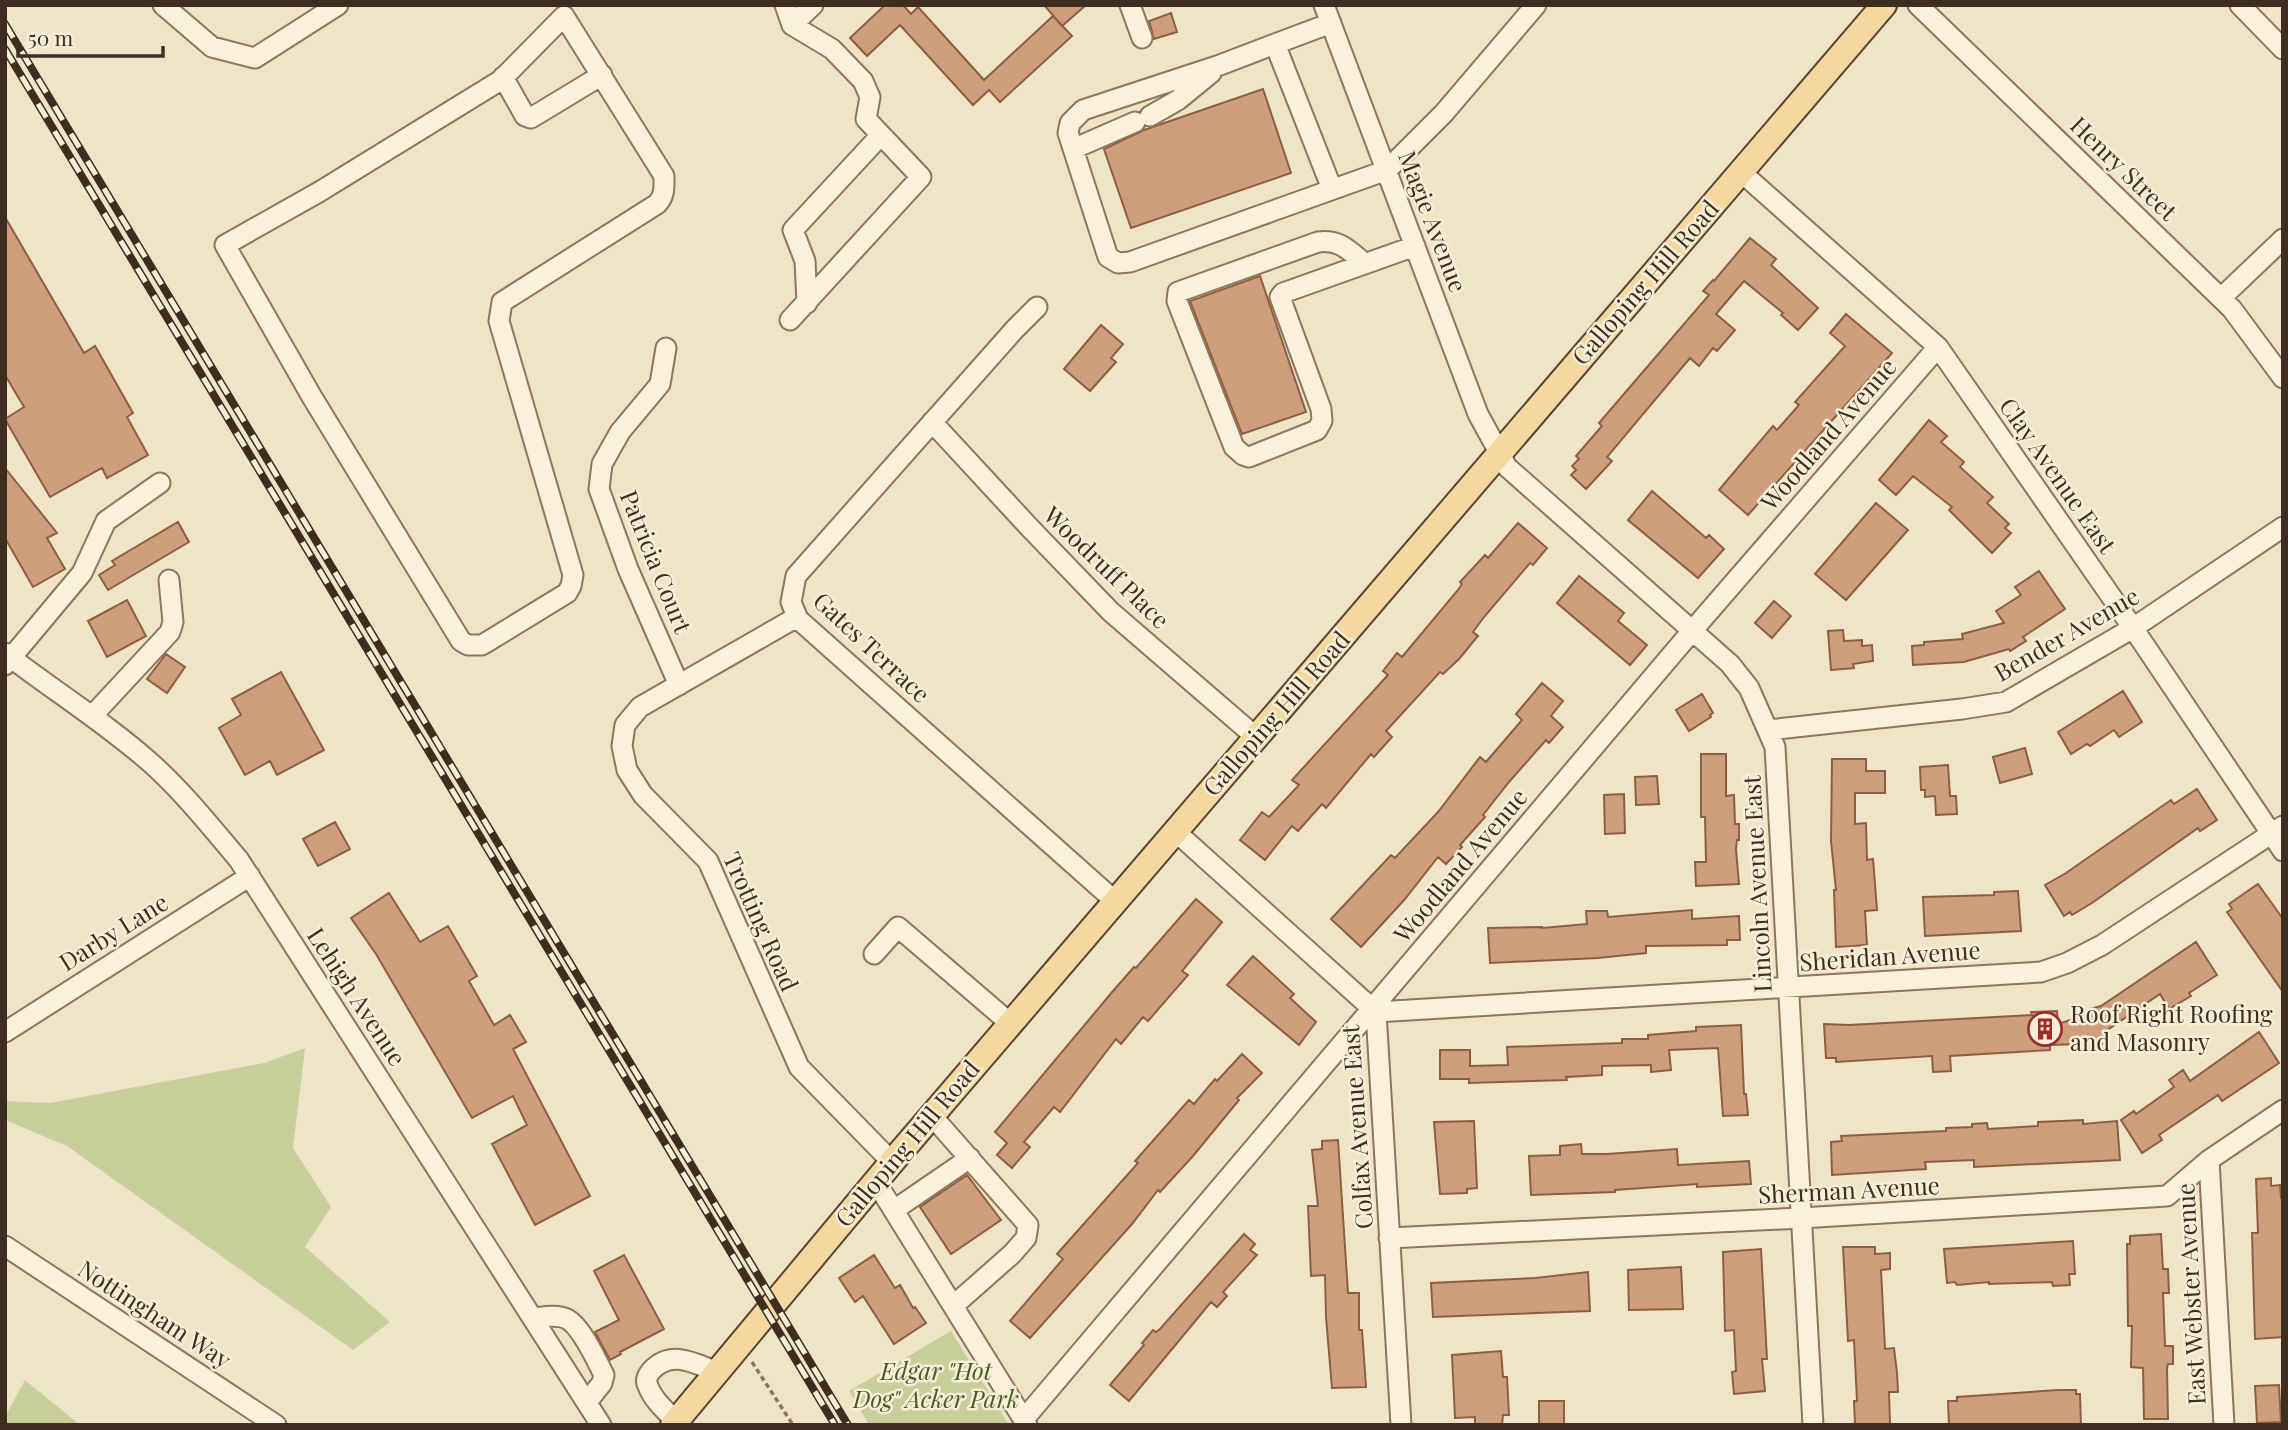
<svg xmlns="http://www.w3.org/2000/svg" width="2288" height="1430" font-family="'Playfair Display',serif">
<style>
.green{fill:#c9cf9b}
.building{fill:#cf9f7d;stroke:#8d5f41;stroke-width:2}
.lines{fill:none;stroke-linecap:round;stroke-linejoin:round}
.minor-casing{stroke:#8d765c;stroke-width:23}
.major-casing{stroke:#5b4430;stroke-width:28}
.path{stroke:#8d765c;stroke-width:3.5;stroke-dasharray:5 3.5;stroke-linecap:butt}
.minor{stroke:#faf1dc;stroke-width:19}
.major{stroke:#f3d9a0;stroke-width:24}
.rail-casing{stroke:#3d2e20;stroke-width:8}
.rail{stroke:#f7eed8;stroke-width:5;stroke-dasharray:16;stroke-linecap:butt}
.labels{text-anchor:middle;stroke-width:5;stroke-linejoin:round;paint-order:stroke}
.street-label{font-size:24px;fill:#3d2e20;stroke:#f7eed8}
.poi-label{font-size:24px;fill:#3d2e20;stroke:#f7eed8;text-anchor:start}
.park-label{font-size:24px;font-style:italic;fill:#4d5a26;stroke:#f7eed8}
</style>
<rect width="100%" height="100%" fill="#f0e4c8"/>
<path class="green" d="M305 1048 293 1148 331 1207 305 1247 390 1322 353 1350 67 1146 5 1120V1101L50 1103 264 1063Z
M951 1331 1009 1425H869L849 1391Z
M25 1380 80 1425H5V1417Z"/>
<path class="building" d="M885 5H903L911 14 918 7 984 80 1053 16 1072 36 1000 102 989 90 973 105 900 25 867 56 850 38Z
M1044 5H1086L1062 26Z
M1171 13 1177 32 1154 39 1149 21Z
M1263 89 1291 173 1131 228 1104 149 1144 130Z
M5 217 84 353 95 346 133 413 127 417 148 455 107 478 102 468 50 497 5 419 24 407 5 375Z
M1750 238 1776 259 1771 265 1818 308 1798 330 1781 315 1783 313 1744 281 1716 314 1735 330 1717 351 1713 348 1699 366 1690 358 1607 457 1612 461 1586 489 1571 475 1576 470 1572 466 1579 459 1576 456 1602 426 1599 423 1709 295 1703 291 1713 280 1714 281Z
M1260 276 1306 412 1242 434 1190 301Z
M1846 314 1892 353 1748 515 1719 490 1773 426 1777 430 1799 405 1795 402 1845 346 1830 333Z
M1101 325 1123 344 1111 358 1116 362 1090 391 1064 369Z
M1929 420 1947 436 1941 442 1964 462 1960 467 1993 497 1987 503 2009 524 2005 528 2011 533 1992 553 1949 510 1952 507 1913 476 1896 495 1879 480Z
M5 468 57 533 47 538 65 569 33 587 5 538Z
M1652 491 1706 538 1709 535 1724 549 1698 578 1628 520Z
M1876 503 1908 530 1846 600 1815 574Z
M178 522 189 542 108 590 99 575 115 565 112 561Z
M1518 523 1547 548 1533 565 1530 563 1484 617 1473 632 1478 636 1459 659 1443 674 1440 672 1386 731 1392 737 1374 757 1371 754 1326 808 1322 804 1298 831 1292 826 1265 860 1240 840 1262 812 1269 817 1299 785 1292 780 1388 675 1383 671 1397 653 1402 657 1458 590 1462 584 1460 582 1485 555 1488 558Z
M2039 571 2065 609 2023 637 2026 641 2010 651 2009 649 1964 662 1913 665 1912 646 1924 645V642L1963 639 1962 634 2004 623 1996 611 2021 595 2015 587Z
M1579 576 1624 613 1618 621 1647 645 1630 665 1557 603Z
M127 600 146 636 107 657 88 621Z
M1774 601 1791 616 1772 638 1755 623Z
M1843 630 1844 641 1862 640V646L1872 645 1873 661 1853 664 1854 668 1831 670 1828 631Z
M166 654 185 667 167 693 147 679Z
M281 672 324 750 277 775 270 761 245 775 219 728 241 715 232 699Z
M1542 683 1563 701 1551 716 1563 727 1549 743 1546 740 1509 782 1483 815 1485 817 1460 845 1462 847 1446 864 1438 857 1405 899 1361 947 1331 919 1391 855 1395 858 1438 812 1480 757 1486 762 1522 720 1516 714Z
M2123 691 2142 722 2119 737 2114 730 2090 746 2087 744 2071 754 2058 732Z
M1702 694 1713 713 1710 715 1711 717 1689 731 1676 710Z
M2025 748 2032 774 2000 783 1993 757Z
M1701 754H1726V796L1734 795 1735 824H1739V840H1737L1736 849 1739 884 1696 886 1695 862H1706L1705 817H1701Z
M1832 759H1866V771H1885V793H1855V824L1866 823 1867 860 1873 859 1877 910 1865 911 1867 945 1836 947 1834 890H1836L1831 841Z
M1948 765 1950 796H1956L1957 814 1936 815 1935 796 1925 797V790H1921L1920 767Z
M1657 776 1659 804 1636 805 1635 777Z
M2197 789 2217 820 2200 831 2198 828 2092 903 2072 915 2070 912 2064 916 2045 885 2066 873 2171 800 2174 804Z
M1624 794 1625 833 1605 834 1604 795Z
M335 822 350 849 318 866 303 839Z
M2258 884 2283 919V992L2227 912 2232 909 2229 904Z
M2018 891 2021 931 1925 936 1923 897 1994 895V892Z
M389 893 420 942 448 926 477 976 469 981 494 1025 510 1015 526 1042 513 1049 590 1196 535 1225 492 1144 527 1125 513 1096 472 1118 376 954 351 918Z
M1196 899 1222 922 1182 971 1188 975 1148 1021 1143 1017 1121 1044 1116 1039 1060 1112 1054 1107 1024 1142 1030 1147 1012 1168 997 1155 1007 1143 995 1132 1113 991 1134 967 1136 968Z
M1692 910V919L1739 916 1740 940H1727V945L1646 946V953L1598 958 1490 963 1488 928 1542 927V928L1587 924 1586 911H1607L1608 917Z
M2196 942 2217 975 2189 993 2191 996 2169 1009 2160 994 2103 1033 2106 1043 2083 1050 2081 1044 2050 1045V1050L1950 1056 1951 1071 1933 1072 1932 1056 1836 1062V1058H1826L1824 1024 1849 1025 2032 1015 2031 1012 2057 1011 2058 1024 2092 1013 2090 1009 2101 1006Z
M1253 956 1294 994 1290 998 1316 1022 1299 1045 1227 985Z
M1741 1025 1744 1094H1746L1748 1115 1723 1116 1718 1048 1669 1050 1671 1070 1651 1072V1065L1602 1066V1075L1566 1077 1567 1080 1469 1083V1079H1440V1050H1470V1066L1508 1065 1507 1047 1622 1043V1039H1648V1035L1696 1031V1027Z
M2259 1032 2279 1063 2222 1101 2218 1095 2159 1135 2162 1140 2142 1153 2121 1120 2134 1111 2136 1114 2174 1087 2169 1080 2183 1070 2190 1081Z
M1242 1054 1262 1073 1237 1098 1239 1100 1193 1156 1160 1192 1158 1190 1132 1224 1030 1338 1010 1321 1063 1259 1057 1254 1138 1163 1135 1161 1189 1100 1194 1104 1215 1079 1217 1081Z
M2083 1120V1124L2117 1121 2120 1160 1974 1167V1160L1925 1162 1926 1169 1832 1175 1831 1142 1842 1141 1841 1136 1946 1131V1128L1972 1127V1124L1987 1123 1988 1129 2038 1126V1122Z
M1474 1121 1477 1188 1467 1189V1193L1440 1194 1434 1122Z
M1338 1140 1348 1293H1359V1330H1362L1366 1387 1332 1388 1326 1317 1325 1275 1311 1276 1308 1206H1318L1312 1150 1322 1149V1141Z
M1581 1144 1582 1154H1607L1677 1149 1678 1165 1749 1161 1751 1184 1697 1187V1184L1615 1190V1192L1531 1195 1529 1156 1560 1155V1146Z
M967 1175 1001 1220 951 1254 920 1207Z
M2271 1178V1186L2280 1185 2281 1198H2283V1337L2255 1339 2252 1233H2258L2256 1179Z
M1244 1234 1255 1244 1250 1250 1257 1255 1223 1292 1227 1296 1217 1307 1211 1302 1129 1401 1110 1385 1144 1345 1142 1343 1153 1330 1156 1332 1160 1329Z
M2161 1234 2163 1269H2168L2169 1293H2163L2165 1346H2173V1364H2168L2167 1368 2168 1419H2144L2143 1368 2131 1367 2132 1326H2128L2127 1244H2130V1236Z
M2073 1241 2075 1274H2069L2070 1285 2053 1286 2052 1282 1989 1284V1282L1957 1285 1955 1282 1947 1283 1944 1249Z
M1843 1247H1875V1254L1890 1253V1269L1881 1270 1885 1349 1894 1348 1897 1373 1898 1392H1889L1890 1424 1855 1425 1854 1401H1857L1854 1340 1848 1341Z
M1761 1249 1767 1359H1762L1765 1391 1734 1394 1732 1372 1736 1371 1734 1330 1725 1331 1723 1252Z
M624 1255 664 1329 620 1352 621 1354 610 1360 595 1332 619 1320 594 1271Z
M874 1255 893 1285 895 1288 900 1285 913 1308 915 1307 926 1323 894 1344 863 1296 855 1302 839 1278Z
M1681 1267 1683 1309 1629 1310 1628 1270Z
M1588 1272 1590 1311 1433 1317 1431 1283 1535 1278Z
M1501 1351 1503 1377H1507L1509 1415H1503L1502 1425H1475V1417L1455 1418 1452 1355Z
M2279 1385 2281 1422 2257 1423 2255 1386Z
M2058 1390H2076V1394H2080L2081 1425H1949L1948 1401H1957V1397Z
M1539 1401H1564V1425H1539Z"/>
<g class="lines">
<g class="minor-casing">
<path id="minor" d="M163 5 212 47 255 58 338 5
M785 5 792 25 832 49 863 81 870 97 866 119 921 177 790 320
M1130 5 1142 38
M1324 5 1478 414 1507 467 1730 664 1749 688 1775 747 1813 1425
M1918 5 2232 309 2283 378
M2240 5 2283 49
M564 16 664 176C664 187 665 196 657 204L502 302 499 321 573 575 571 586 567 593 482 645H468L461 641 312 397 225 245 319 192 501 80Z
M792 25 813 5
M1275 44 1331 23
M503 77 525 116 531 118 602 75
M1150 116 1178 100 1211 73
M1073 149 1135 122
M1741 172 1938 347 2133 628 2283 851
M1332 189 1275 44 1220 65 1083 110 1070 123 1068 133 1108 257 1118 263 1130 262 1387 170 1444 113 1536 5
M1364 263C1349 250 1339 239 1318 242L1178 292 1177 301 1234 447 1243 455 1249 457 1317 430 1322 421 1321 409 1280 297 1283 293 1415 246
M2221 298 2283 239
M807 303 805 261 793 230 881 135
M1037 307 1015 329 796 576 791 602 798 619 1116 902
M666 348 660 384 620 432 602 464 599 489 628 569 679 685
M932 422 1030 528 1111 612 1257 738
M797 617 640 707 625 725 622 746 627 770 643 795 708 861 799 1067 892 1162
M5 653C54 691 106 723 152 764 184 793 211 827 239 860L601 1425
M5 665 82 573 106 521 160 483
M92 716 170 632 173 622 169 580
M1768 730 1962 709 2006 702 2133 628 2283 527
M1176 832 1376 1012 1401 1425
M874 954 898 927 1011 1024
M1376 1012 2041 972 2067 963 2102 945 2283 826
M5 1032 250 876
M932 1116 1028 1225 1026 1238 1012 1254 953 1306
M2209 1160 2224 1425
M876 1182 1027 1425
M894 1210 970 1158
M1389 1238 1801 1218 2167 1196 2209 1160 2283 1110
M5 1246 276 1425
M533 1318C543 1317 557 1314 567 1319 581 1326 597 1361 604 1375L602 1383 587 1402
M1024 1419 1692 631 1938 347
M676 1421C666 1411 653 1400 648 1386 645 1381 647 1376 651 1371 671 1349 694 1363 717 1372"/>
</g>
<g class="major-casing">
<path id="major" d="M673 1425 892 1162 1884 5"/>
</g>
<path class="path" d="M752 1362 793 1425"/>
<use href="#minor" class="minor"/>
<use href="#major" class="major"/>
<g class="rail-casing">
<path id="rail" d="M5 24 848 1425
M5 49 835 1425"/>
</g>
<use href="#rail" class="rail"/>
</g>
<defs>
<g id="building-ring" transform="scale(1.75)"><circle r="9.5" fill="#f7eed8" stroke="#9e2a2b" stroke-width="1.5"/><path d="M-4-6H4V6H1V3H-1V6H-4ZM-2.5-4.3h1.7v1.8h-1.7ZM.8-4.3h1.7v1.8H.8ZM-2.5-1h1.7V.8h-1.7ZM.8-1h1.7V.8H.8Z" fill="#9e2a2b"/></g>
</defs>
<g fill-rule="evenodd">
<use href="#building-ring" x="2045" y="1029"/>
</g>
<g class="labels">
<g class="street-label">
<text transform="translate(2123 169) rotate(44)" y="8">Henry Street</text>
<text transform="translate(1432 222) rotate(69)" y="8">Magie Avenue</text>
<text transform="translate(1646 283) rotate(-49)" y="8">Galloping Hill Road</text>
<text transform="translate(1829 435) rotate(-49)" y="8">Woodland Avenue</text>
<text transform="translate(2057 476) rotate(55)" y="8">Clay Avenue East</text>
<text transform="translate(655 562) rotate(68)" y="8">Patricia Court</text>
<text transform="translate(1106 568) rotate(44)" y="8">Woodruff Place</text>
<text transform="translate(2067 635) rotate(-30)" y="8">Bender Avenue</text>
<text transform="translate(871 648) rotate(43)" y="8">Gates Terrace</text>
<text transform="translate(1277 714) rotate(-49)" y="8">Galloping Hill Road</text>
<text transform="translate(1461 866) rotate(-50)" y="8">Woodland Avenue</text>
<text transform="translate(1758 884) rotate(-93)" y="8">Lincoln Avenue East</text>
<text transform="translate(760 922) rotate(66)" y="8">Trotting Road</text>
<text transform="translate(114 933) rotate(-32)" y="8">Darby Lane</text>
<text transform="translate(1890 957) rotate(-4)" y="8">Sheridan Avenue</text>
<text transform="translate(356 997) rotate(57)" y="8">Lehigh Avenue</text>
<text transform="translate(1358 1127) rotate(-94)" y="8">Colfax Avenue East</text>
<text transform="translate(908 1144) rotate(-50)" y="8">Galloping Hill Road</text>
<text transform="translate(1849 1191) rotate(-3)" y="8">Sherman Avenue</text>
<text transform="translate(2192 1294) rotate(-93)" y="8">East Webster Avenue</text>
<text transform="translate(154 1315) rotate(33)" y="8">Nottingham Way</text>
</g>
<g class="poi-label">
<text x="2070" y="1023">Roof Right Roofing<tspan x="2070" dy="28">and Masonry</tspan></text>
</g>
<g class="park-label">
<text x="936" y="1380">Edgar "Hot<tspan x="936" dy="28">Dog" Acker Park</tspan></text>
</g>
</g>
<rect width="2288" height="1430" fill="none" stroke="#3d2e20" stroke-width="14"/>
<path d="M18 46v10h145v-10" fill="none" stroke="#3d2e20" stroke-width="3.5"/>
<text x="28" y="46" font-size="21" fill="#3d2e20" stroke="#f7eed8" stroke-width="5" paint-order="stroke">50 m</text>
</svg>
